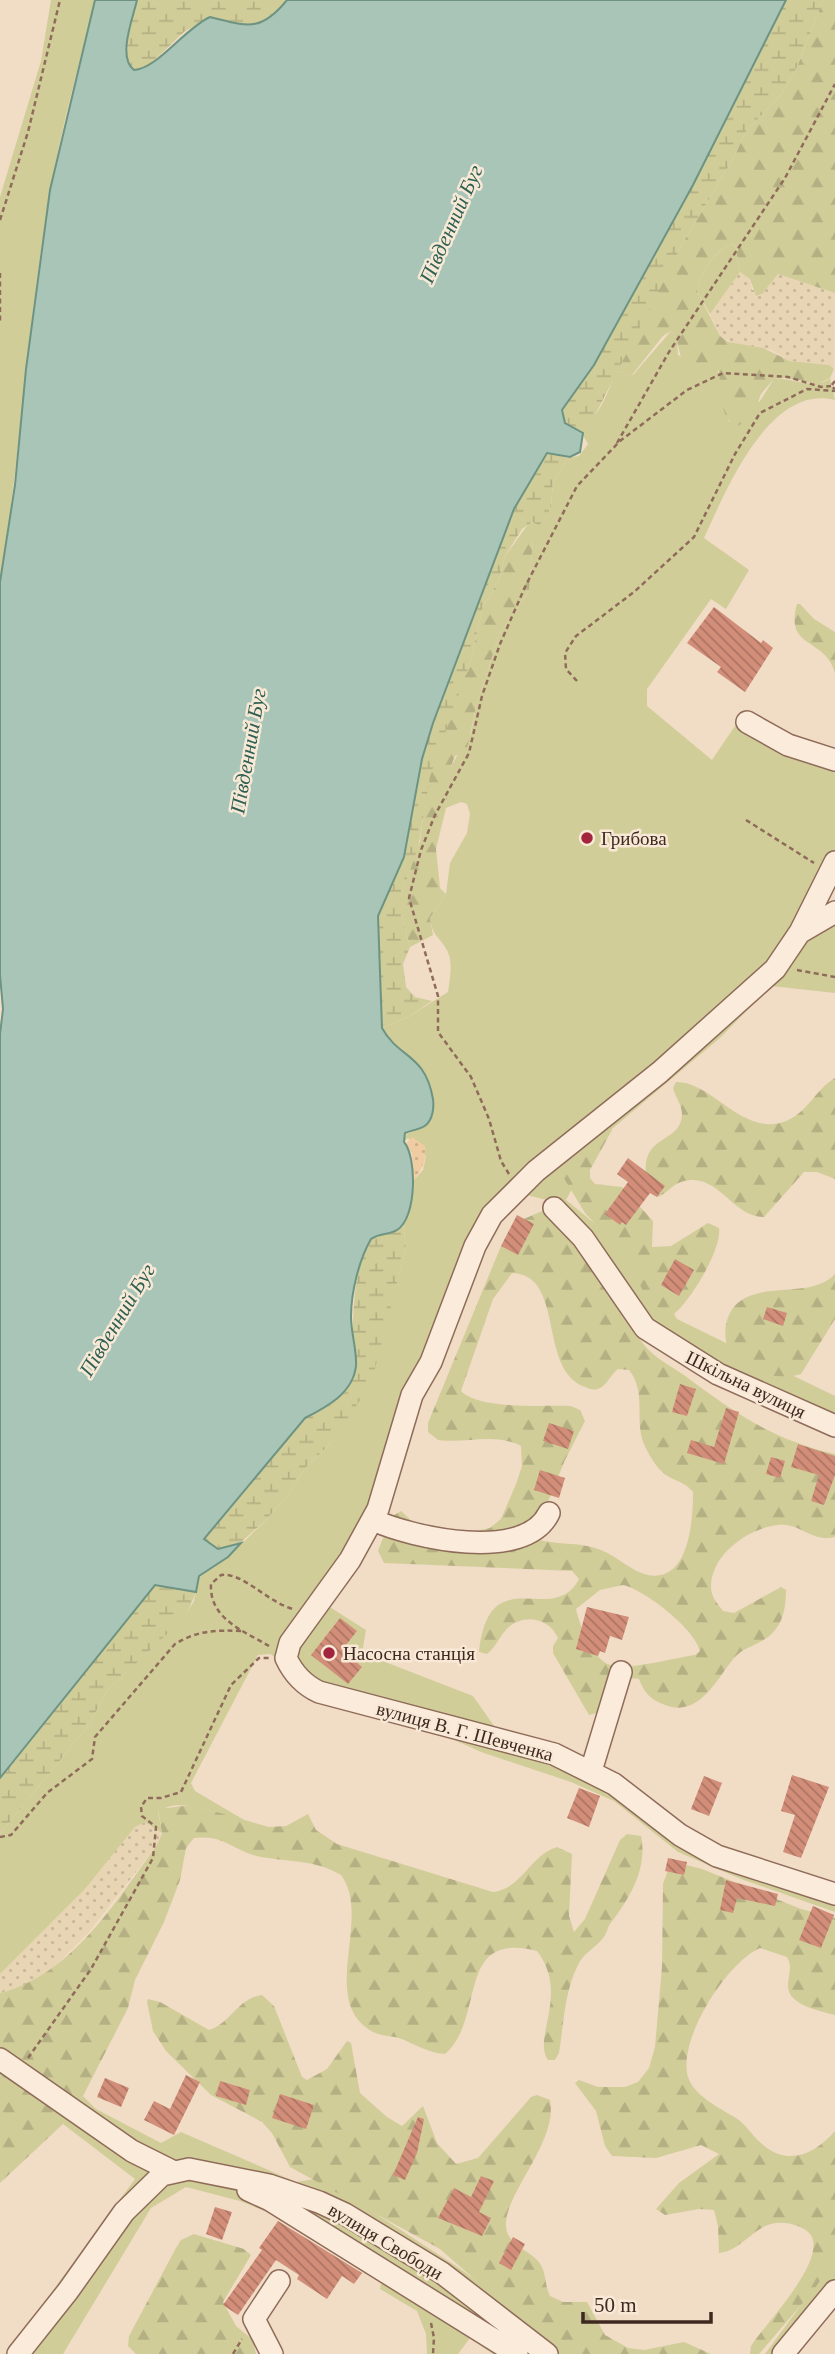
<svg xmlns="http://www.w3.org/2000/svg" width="835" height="2354" font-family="Georgia,serif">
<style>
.farmland{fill:url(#farmland-dots)}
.green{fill:#d1cd99}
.forest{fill:url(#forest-firs);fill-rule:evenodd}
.wetland{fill:url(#wetland-marsh)}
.sand{fill:url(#sand-dots)}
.water{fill:#a8c5b7;stroke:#6d9483;stroke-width:2}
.building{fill:url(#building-back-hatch)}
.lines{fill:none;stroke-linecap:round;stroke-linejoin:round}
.minor-casing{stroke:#8f6c5a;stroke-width:24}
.path{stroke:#8f6c5a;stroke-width:2.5;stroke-dasharray:5 3.5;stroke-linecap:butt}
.minor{stroke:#fbebda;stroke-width:21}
.poi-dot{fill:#a2253d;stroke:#f8e8d6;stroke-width:2.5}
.labels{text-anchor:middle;stroke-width:5;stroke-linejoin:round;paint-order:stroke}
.poi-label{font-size:19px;fill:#3e281f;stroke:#f8e8d6;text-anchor:start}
.street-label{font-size:19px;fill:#3e281f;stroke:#f8e8d6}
.water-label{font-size:21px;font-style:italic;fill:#2d5f52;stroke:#f8e8d6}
</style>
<defs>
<pattern id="farmland-dots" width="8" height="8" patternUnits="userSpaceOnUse" patternTransform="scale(1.75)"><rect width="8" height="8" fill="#e8d5b3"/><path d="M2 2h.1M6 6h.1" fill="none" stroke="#c8b79a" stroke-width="1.8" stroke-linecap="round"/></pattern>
<pattern id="forest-firs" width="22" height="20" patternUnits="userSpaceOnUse" patternTransform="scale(1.75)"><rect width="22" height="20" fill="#d1cd99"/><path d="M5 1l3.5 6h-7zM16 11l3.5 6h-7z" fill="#b4b083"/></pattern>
<pattern id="wetland-marsh" width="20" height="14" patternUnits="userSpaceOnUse" patternTransform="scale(1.75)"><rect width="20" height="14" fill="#d1cd99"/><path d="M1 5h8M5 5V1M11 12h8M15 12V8" fill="none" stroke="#b4b083"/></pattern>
<pattern id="sand-dots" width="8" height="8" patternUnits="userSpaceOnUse" patternTransform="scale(1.75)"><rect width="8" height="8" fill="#efcca2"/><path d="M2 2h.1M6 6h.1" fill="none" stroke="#ceaf8b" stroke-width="1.8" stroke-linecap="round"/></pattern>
<pattern id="building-back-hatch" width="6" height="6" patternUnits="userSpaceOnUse" patternTransform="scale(1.75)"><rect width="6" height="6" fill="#d28e79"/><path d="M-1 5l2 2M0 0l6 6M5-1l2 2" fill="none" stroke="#ac7463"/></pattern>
</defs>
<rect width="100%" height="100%" fill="#f1dcc6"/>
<path class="farmland" d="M740 272 750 279 752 290H765L778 274 835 293 834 369 829 365 790 361 771 350 734 344 720 336 710 314Z
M145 1822 161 1831 157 1845 89 1932 50 1971 30 1983 0 1993V1974L85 1889 135 1827Z"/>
<path class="green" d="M51 0H95C80 63 61 127 50 192 28 321 21 452 0 582V197L41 61Z
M735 244 740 272 710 314 697 291C700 273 716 247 735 244Z
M671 331 677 339 678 355 703 367H716C723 380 723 405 729 422L760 401 774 379C791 377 816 391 830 378L835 400C769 383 726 491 704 538L749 570 726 609 711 599 647 689V706L712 760 741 717 835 765V854L774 958 488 1216 385 1484 279 1659 270 1654 258 1655 191 1783 195 1791 251 1824C226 1817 181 1794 158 1812L162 1833 145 1822 135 1827 85 1889 0 1974V1834L88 1726 107 1691 185 1616 194 1601 199 1576 228 1557 266 1520 288 1495 306 1467 331 1443 395 1290 406 1248 403 1222 413 1181 423 1170 426 1156 408 1138 404 1141 408 1131 387 1036 382 1028 408 1017 448 992C450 978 454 959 445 947 436 933 433 936 430 918L446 894 450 863 467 833 470 814 467 804 461 802 446 808 448 771 471 733 476 707 499 635 529 591 533 538 551 506 553 482 568 458 579 456 588 444 580 430C599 417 608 393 616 371L633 375Z
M835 916V993L771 986 721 1037 574 1161V1185L566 1200 625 1248 652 1277 677 1319 835 1396V1417L753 1385 647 1320 560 1203 522 1194 806 936Z
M325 1604 366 1630 362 1653 473 1696 499 1733 331 1691 293 1661 299 1638Z
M403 1717 576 1767 670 1834 835 1901V1912L741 1879 678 1852 614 1801 571 1782 481 1752Z
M83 2096 96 2109 161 2143 181 2132 296 2182 321 2178 459 2268 577 2354H555L364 2227 540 2354H493L470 2338 458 2354H427L426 2334 417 2311 380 2289 382 2280 279 2217 240 2201 186 2187 151 2208 63 2354H6L135 2179 63 2124Z
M835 2259V2282L779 2354H765Z"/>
<path class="forest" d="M823 0H835V293L778 274 763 293 756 296 750 279 740 272 735 244C716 247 700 273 697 291L720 336 728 342 763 348 790 361 829 365 834 369 830 378 818 384 785 378 774 379 761 394 752 419 735 427C719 415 721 389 719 371L709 367 687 368C677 356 681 342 671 331L663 336 632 375 616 371 684 241 734 157 746 131 781 95 797 67Z
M529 523H537L542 527 533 539 529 591 499 635 476 707 466 753 455 756 449 771 446 808 436 849 440 888 446 894 430 918 433 935 410 947 401 913V895L420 841 427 784 449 714 470 662 483 607 499 580 505 556Z
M797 604H800L814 619 835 632V673C826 637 784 650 797 604Z
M835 1078V1179L817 1172H804L764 1217C732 1218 718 1170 681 1182 672 1185 667 1193 658 1197L650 1193C631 1130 681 1148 682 1114 682 1105 675 1096 673 1088L676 1082C712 1081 743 1138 786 1121 807 1113 816 1089 835 1078Z
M610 1125 612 1130 590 1170V1178L595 1184 622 1187 653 1221 652 1247 671 1246 708 1223 719 1228C722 1250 690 1301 674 1314H665L649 1300 616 1246 585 1213 559 1170 605 1126Z
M542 1211C579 1226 619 1314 645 1346 656 1359 671 1366 684 1375 735 1413 771 1439 835 1454V1537C813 1543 799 1522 778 1525 749 1528 711 1554 711 1587 711 1597 718 1604 723 1611L734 1613 781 1587 786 1590C786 1610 782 1630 762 1641 752 1647 743 1648 734 1658 716 1680 699 1718 665 1705 651 1700 644 1693 639 1679 618 1675 610 1700 597 1713L589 1715 553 1653V1646L558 1638C548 1616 520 1613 505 1631 498 1639 495 1648 487 1654L479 1652C489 1557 553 1629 579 1579L572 1571 384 1563 378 1551 391 1517 401 1511 419 1528 470 1532 490 1528 501 1519 516 1484 522 1466 521 1446C494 1432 466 1444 438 1440L428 1432V1423L501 1246 517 1222ZM512 1273C566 1275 537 1370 585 1387 590 1389 594 1391 600 1388 607 1385 611 1374 618 1369L629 1370C647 1392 634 1420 644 1444 649 1455 656 1468 666 1475 676 1482 684 1481 693 1492 693 1518 690 1583 648 1575 632 1572 617 1556 601 1550 579 1541 556 1546 533 1538L565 1460 585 1421 580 1410 571 1406C544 1405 480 1410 461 1391L493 1299ZM623 1585C645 1590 695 1629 700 1651L695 1655C674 1658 635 1669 614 1666 593 1663 580 1626 576 1609L600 1590Z
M835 1274V1319L801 1374C784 1380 749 1374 735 1360 721 1345 722 1315 739 1302 767 1281 812 1299 835 1274Z
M192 1805 269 1827 286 1826 308 1814 316 1830 337 1844 493 1892C523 1888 530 1855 557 1847L572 1854 569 1916 574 1932 585 1919 620 1840 627 1834 641 1836C648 1869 629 1899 610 1924 607 1928 607 1934 603 1938 596 1948 584 1952 578 1965 564 1993 564 2023 559 2053L555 2060H548C532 2038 570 1994 537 1951 454 1930 487 2018 445 2054 428 2053 415 2044 399 2038 391 2036 381 2036 373 2032 317 2001 373 1918 341 1875 317 1860 289 1862 261 1857 235 1852 225 1834 194 1838L186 1848 180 1880 164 1922 135 1980 128 2008 83 2096 63 2124 0 2183V1993C72 1975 116 1901 157 1845L162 1833 158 1809Z
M679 1863 702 1869 801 1909 835 1918V2015C820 2011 788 2005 788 1986 788 1974 793 1968 787 1957L760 1948C727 1962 677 2040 688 2077 694 2096 720 2108 736 2118 747 2125 752 2136 762 2144 788 2167 815 2154 835 2131V2259L813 2291 759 2354H750L751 2346C765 2324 835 2253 807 2231 797 2224 783 2221 771 2224 752 2229 740 2251 719 2253L718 2226 714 2210 699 2209 665 2215 656 2209 679 2183 719 2154 701 2145 656 2158 612 2156 605 2146 596 2111 575 2083 579 2080 598 2087H625L638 2082 649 2068 655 2047 662 1967 663 1884 668 1870Z
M262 1995 274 2006 302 2077 307 2080 327 2069 347 2041 351 2043 360 2093 387 2117 402 2126 423 2106 437 2143 456 2164 478 2158 531 2097 537 2095 550 2100C559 2144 497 2200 507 2232 511 2245 529 2251 538 2261 547 2271 544 2284 550 2296L563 2302H587L605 2335 628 2348 644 2350 684 2342 711 2354H560L440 2249 290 2167 272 2133 262 2122 211 2095 166 2051 153 2031 147 2002 148 1999 160 2002 209 2030C230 2024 238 1998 262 1995Z
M194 2234 244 2249 251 2255 223 2302 236 2326 253 2340 256 2354H136L128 2346 129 2336 176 2248 181 2240Z"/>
<path class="wetland" d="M137 0H287L270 20 255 25 204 20 184 32 144 70H134C117 57 133 18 137 0Z
M786 0H823L797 67 781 95 746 131 734 157 684 241 591 423 580 430 569 427 562 418V410L594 365 693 185Z
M548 453 568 458 553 482 551 506 542 527 532 522 522 529 505 556 499 580 483 607 470 662 430 776 418 848 401 895V913L410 947 403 964 406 987 415 997 432 1001 408 1017 382 1028 378 916 404 857 422 759 433 723 514 509Z
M403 1222 406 1248 371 1384 331 1443 306 1467 288 1495 266 1520 240 1543 218 1549 203 1540C226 1510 250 1482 274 1453 283 1442 294 1426 306 1417 317 1410 334 1407 340 1394 362 1344 343 1287 371 1239L398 1230Z
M155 1584 196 1592 186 1616 107 1691 88 1726 0 1834V1778Z"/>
<path class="sand" d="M412 1137 425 1146C427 1163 421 1170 413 1181L412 1153 406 1144Z"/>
<path class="water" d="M95 0H137C133 18 117 57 134 70 157 69 184 29 210 17 247 26 260 33 287 0H786L693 185 594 365 562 410 565 423 583 433 580 452 570 457 547 453 514 509 433 723 422 759 404 857 378 916 382 1028C399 1059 425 1053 433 1099 434 1107 433 1119 426 1125 420 1130 411 1130 405 1133L404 1142C417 1157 417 1218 397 1230 389 1235 379 1233 371 1239 359 1260 351 1292 351 1317 351 1333 357 1350 356 1366 353 1393 327 1407 305 1418L204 1539 218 1549 241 1543 228 1557 199 1576 196 1592 155 1585 0 1778V1034L3 1009 0 975V582L15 485 26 369 50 190Z"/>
<path class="building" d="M714 607 761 643 763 640 773 648 745 692 717 672 721 667 687 643Z
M628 1158 665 1186 657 1197 650 1193 626 1225 622 1222 620 1225 605 1214 628 1182 617 1174Z
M517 1215 534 1224 518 1255 501 1246Z
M675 1259 694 1270 679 1296 661 1285Z
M767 1307 787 1313 783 1326 763 1319Z
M680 1384 696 1389 687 1416 672 1412Z
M726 1408 739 1412 724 1464 687 1453 691 1440 714 1447Z
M549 1423 574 1431 568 1449 543 1441Z
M798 1444 835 1456V1475L824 1505 811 1501 819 1475 791 1467Z
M771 1457 785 1461 780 1478 766 1474Z
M540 1470 565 1478 559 1498 534 1490Z
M587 1607 629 1617 622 1640 610 1636 605 1653 600 1651 598 1656 576 1649Z
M340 1618 357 1631 342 1650 362 1667 348 1684 311 1655Z
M792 1775 829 1787 801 1858 783 1852 795 1815 781 1811Z
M704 1776 722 1783 709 1816 691 1809Z
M579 1788 600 1796 589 1827 567 1818Z
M668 1858 687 1862 684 1875 665 1871Z
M726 1880 778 1894 775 1906 737 1898 733 1913 720 1910Z
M813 1906 834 1915 821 1948 799 1940Z
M186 2075 200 2082 174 2135 144 2120 154 2101 170 2109Z
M105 2078 129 2088 121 2107 97 2097Z
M220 2081 250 2090 246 2105 216 2096Z
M280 2094 314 2105 306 2129 272 2118Z
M418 2117 424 2119 417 2153 405 2180 393 2175Z
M481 2176 494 2181 479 2212 491 2218 482 2236 438 2218 454 2188 471 2197Z
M215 2207 232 2212 222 2240 206 2234Z
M278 2221 362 2273 354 2284 342 2276 327 2299 297 2279 299 2275 276 2260 238 2315 223 2305 262 2250 259 2248Z
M513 2237 525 2244 511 2270 499 2263Z"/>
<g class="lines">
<g class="minor-casing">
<path id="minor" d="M747 722 788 745 835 760
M835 862 800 932 775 969 660 1072 536 1171 492 1215 475 1246 431 1362 412 1395 378 1509 350 1560 290 1643 286 1658C293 1673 304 1685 319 1692L554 1754 614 1784 680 1835 717 1856 835 1894
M801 932 835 912
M554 1208 583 1238 645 1328 718 1374 835 1426
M373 1520C413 1538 525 1563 549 1513
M591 1771 621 1672
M0 2059 132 2151 172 2171
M248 2190 270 2200 517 2354
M18 2354 68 2291 124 2212 162 2175 189 2169 269 2185 319 2202 345 2214 442 2273 547 2354
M272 2354 254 2319 279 2281
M783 2354 835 2291"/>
</g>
<path class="path" d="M0 220 28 132 60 0
M0 273V323
M835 381 831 386 835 389
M617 443 669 352 785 178 835 84
M577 681 566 669 565 653 576 636 634 592 694 537 735 454 760 413 807 389 835 391
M746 820 814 863
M797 970 835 977
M509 1174 501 1161 489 1119 471 1077 438 1032V996L409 898 421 850 435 815 469 753 482 696 500 644 525 587 577 486 620 441 687 390 723 373 788 377 821 387 831 386
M269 1646C244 1631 209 1619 211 1584L221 1575C243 1572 267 1602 293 1609
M0 1837 11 1835 47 1793 92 1759 95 1737 175 1644C198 1630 216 1630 243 1631
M28 2058 91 1969 153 1858 156 1827 142 1816 141 1807 147 1798H161L181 1792 231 1685 259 1658H269
M431 2323 434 2338 433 2354
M233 2354 242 2339"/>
<use href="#minor" class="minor"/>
</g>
<g class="poi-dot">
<circle cx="587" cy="838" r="7"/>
<circle cx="329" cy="1653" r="7"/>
</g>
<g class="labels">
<g class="poi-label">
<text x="601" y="845">Грибова</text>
<text x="343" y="1660">Насосна станція</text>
</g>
<g class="street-label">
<text transform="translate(746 1384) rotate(26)" y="7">Шкільна вулиця</text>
<text transform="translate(465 1731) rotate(15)" y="7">вулиця В. Г. Шевченка</text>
<text transform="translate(386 2241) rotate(31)" y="7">вулиця Свободи</text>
</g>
<g class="water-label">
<text transform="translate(451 224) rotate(-66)" y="7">Південний Буг</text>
<text transform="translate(248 751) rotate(-80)" y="7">Південний Буг</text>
<text transform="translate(117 1320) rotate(-59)" y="7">Південний Буг</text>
</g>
</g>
<path d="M583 2312v10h128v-10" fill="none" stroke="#3e281f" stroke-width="3.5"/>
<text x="594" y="2312" font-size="21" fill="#3e281f" stroke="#f8e8d6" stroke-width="5" paint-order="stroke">50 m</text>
</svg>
